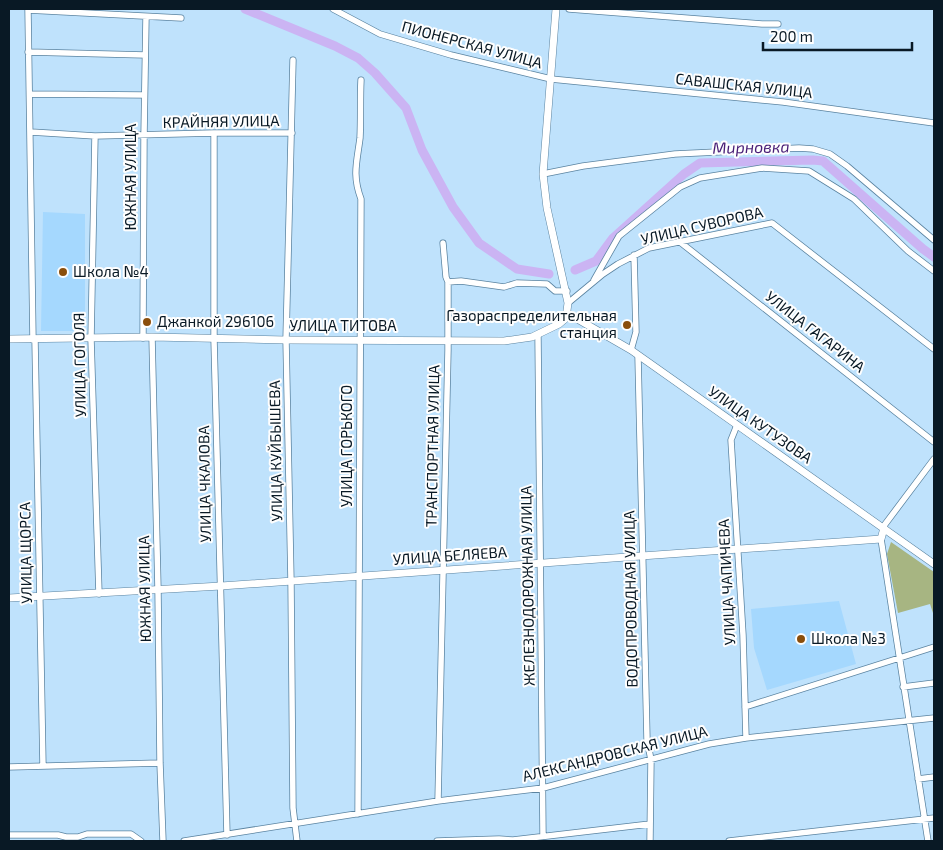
<svg xmlns="http://www.w3.org/2000/svg" width="943" height="850" font-family="'Exo 2',sans-serif">
<style>
.built{fill:#a5d8fe}
.green{fill:#a7b582}
.lines{fill:none;stroke-linecap:round;stroke-linejoin:round}
.river{stroke:#cbb4f3;stroke-width:9}
.minor-casing{stroke:#5a83a0;stroke-width:7}
.major-casing{stroke:#5a83a0;stroke-width:8}
.minor{stroke:#fff;stroke-width:5.5}
.major{stroke:#fff;stroke-width:7}
.poi-dot{fill:#8a4e0b;stroke:#fefefe;stroke-width:2}
.labels{text-anchor:middle;stroke-width:4;stroke-linejoin:round;paint-order:stroke}
.street-label{font-size:15px;fill:#091925;stroke:#fefefe}
.poi-label{font-size:15px;fill:#091925;stroke:#fefefe;text-anchor:start}
.water-label{font-size:16px;font-style:italic;fill:#481d76;stroke:#fefefe}
</style>
<rect width="100%" height="100%" fill="#bfe2fc"/>
<path class="built" d="M43 212 85 214V331H41Z
M839 601 856 664 767 690 754 648 751 609Z"/>
<path class="green" d="M891 542 934 572V616L930 604 898 613 887 554Z"/>
<g class="lines">
<path class="river" d="M245 9 335 46 358 58 375 73 406 108 422 150 453 207 479 243 517 269 549 274
M575 270 596 261 613 238 684 174 700 163 813 160 823 161 923 249 934 257"/>
<g class="minor-casing">
<path id="minor" d="M333 9 380 34 451 55 551 79 783 102 934 123
M569 9 762 24H778
M28 52 145 55
M293 60 286 340 291 581 293 808 297 841
M30 94 144 95
M31 132 95 136 214 133H292
M214 133V339L227 835
M95 136 91 339 99 594
M543 174 583 166 675 154 799 148 813 149 830 154 847 166 934 240
M680 242 934 442
M594 280 619 236 680 187 700 178 762 168 809 171 854 199 908 251 934 271
M448 282 461 281 504 287 517 283 547 284 555 291H567
M568 303 603 274 618 264 649 248 772 223 934 349
M538 336 543 835
M152 337 158 589 160 763 163 841
M143 338 144 136 146 17
M33 340 28 10 181 18
M35 340 43 766
M631 350 636 332 634 255
M638 356 647 739 651 760 650 841
M737 425 731 440 743 635 746 738
M883 527 934 459
M881 539 928 841
M903 687 934 683
M745 707 934 647
M9 767 160 763
M918 779 934 777
M438 801 448 350V282L446 277 443 243
M358 814 361 199C352 175 357 162 360 138 361 119 360 99 361 80
M9 835H58L66 837H78L87 834H131L141 841
M184 841 438 801 543 788 709 744 746 738 934 718
M437 841 499 839 513 840 650 824
M729 841 934 818"/>
</g>
<g class="major-casing">
<path id="major" d="M567 313 631 350 934 564
M9 339 152 337 286 340 504 341 532 337 559 324 566 318 568 303 547 208 543 174 556 9
M9 598 221 586 881 539 884 528"/>
</g>
<use href="#minor" class="minor"/>
<use href="#major" class="major"/>
</g>
<g class="poi-dot">
<circle cx="63" cy="272" r="5"/>
<circle cx="147" cy="322" r="5"/>
<circle cx="627" cy="325" r="5"/>
<circle cx="801" cy="639" r="5"/>
</g>
<g class="labels">
<g class="street-label">
<text transform="translate(472 45) rotate(15)" y="5">ПИОНЕРСКАЯ УЛИЦА</text>
<text transform="translate(744 86) rotate(6)" y="5">САВАШСКАЯ УЛИЦА</text>
<text transform="translate(221 122) rotate(-1)" y="5">КРАЙНЯЯ УЛИЦА</text>
<text transform="translate(131 177) rotate(-90)" y="5">ЮЖНАЯ УЛИЦА</text>
<text transform="translate(702 226) rotate(-13)" y="5">УЛИЦА СУВОРОВА</text>
<text x="343" y="331">УЛИЦА ТИТОВА</text>
<text transform="translate(815 332) rotate(38)" y="5">УЛИЦА ГАГАРИНА</text>
<text transform="translate(80 365) rotate(-91)" y="5">УЛИЦА ГОГОЛЯ</text>
<text transform="translate(760 425) rotate(35)" y="5">УЛИЦА КУТУЗОВА</text>
<text transform="translate(347 446) rotate(-90)" y="5">УЛИЦА ГОРЬКОГО</text>
<text transform="translate(433 446) rotate(-89)" y="5">ТРАНСПОРТНАЯ УЛИЦА</text>
<text transform="translate(276 451) rotate(-91)" y="5">УЛИЦА КУЙБЫШЕВА</text>
<text transform="translate(205 484) rotate(-91)" y="5">УЛИЦА ЧКАЛОВА</text>
<text transform="translate(26 553) rotate(-91)" y="5">УЛИЦА ЩОРСА</text>
<text transform="translate(450 556) rotate(-4)" y="5">УЛИЦА БЕЛЯЕВА</text>
<text transform="translate(727 582) rotate(-93)" y="5">УЛИЦА ЧАПИЧЕВА</text>
<text transform="translate(528 586) rotate(-91)" y="5">ЖЕЛЕЗНОДОРОЖНАЯ УЛИЦА</text>
<text transform="translate(145 589) rotate(-91)" y="5">ЮЖНАЯ УЛИЦА</text>
<text transform="translate(631 599) rotate(-91)" y="5">ВОДОПРОВОДНАЯ УЛИЦА</text>
<text transform="translate(615 754) rotate(-14)" y="5">АЛЕКСАНДРОВСКАЯ УЛИЦА</text>
</g>
<g class="poi-label">
<text x="73" y="277">Школа №4</text>
<text x="617" y="321" text-anchor="end">Газораспределительная<tspan x="617" dy="17">станция</tspan></text>
<text x="157" y="327">Джанкой 296106</text>
<text x="811" y="644">Школа №3</text>
</g>
<g class="water-label">
<text transform="translate(751 147) rotate(-1)" y="6">Мирновка</text>
</g>
</g>
<rect width="943" height="850" fill="none" stroke="#091925" stroke-width="20"/>
<path d="M763 42v8h149v-8" fill="none" stroke="#091925" stroke-width="2.5"/>
<text x="770" y="42" font-size="15" fill="#091925" stroke="#fefefe" stroke-width="4" paint-order="stroke">200 m</text>
</svg>
